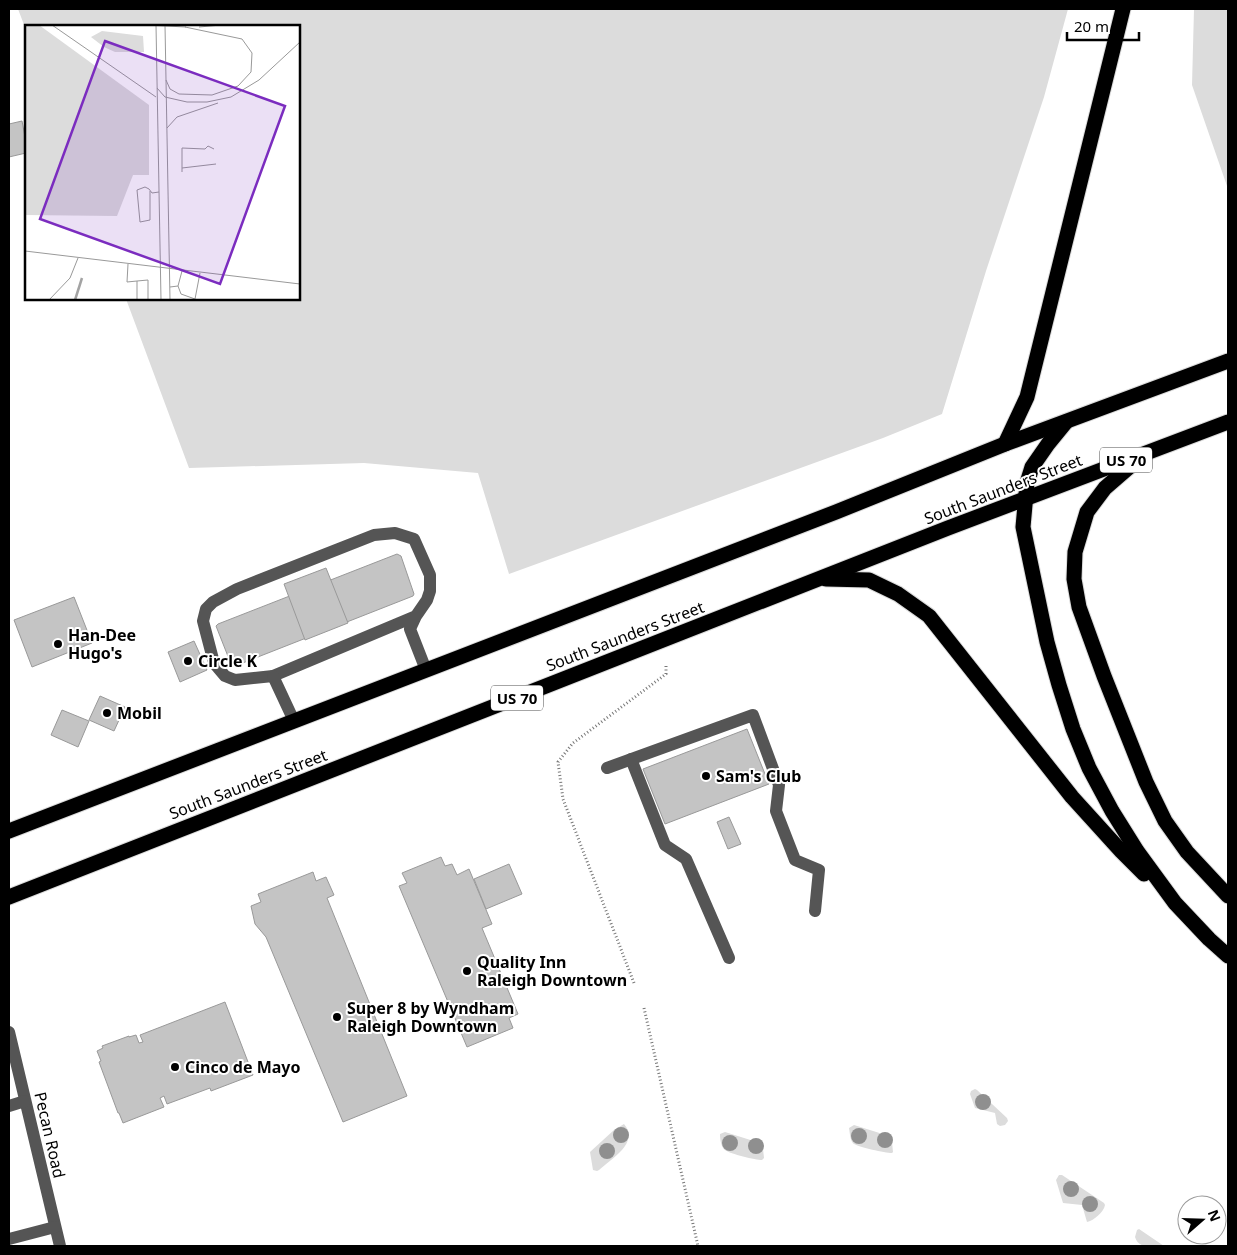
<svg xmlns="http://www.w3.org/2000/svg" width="1237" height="1255" viewBox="0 0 1237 1255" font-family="'Noto Sans',sans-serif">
<rect width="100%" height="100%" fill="#fff"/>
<g fill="#dcdcdc">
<polygon points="18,9 1068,9 1044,97 986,271 942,414 883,438 509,574 478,473 364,463 189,468 126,299 299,299 299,26 26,26 26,30"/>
<polygon points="1194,9 1228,9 1228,199 1227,186 1192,85"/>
<polygon points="975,1089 977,1090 1007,1118 1008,1121 1005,1125 1000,1126 997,1124 995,1113 975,1108 970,1094 971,1091"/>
<path d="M 624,1124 C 640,1143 611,1159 599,1170 L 597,1171 L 593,1170 L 590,1152 L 614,1130 Z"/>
<path d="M 854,1125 L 889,1136 L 892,1142 L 893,1152 L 892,1153 C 885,1153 859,1147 854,1144 C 850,1141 850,1133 849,1128 Z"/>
<path d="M 725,1132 L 760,1143 L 763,1149 L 764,1158 L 762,1160 C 756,1160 730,1154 725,1150 C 721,1147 720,1139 720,1134 Z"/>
<path d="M 1059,1175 L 1062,1175 L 1104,1203 L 1105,1205 C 1104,1212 1093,1221 1087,1222 L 1082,1205 L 1063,1203 L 1056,1180 Z"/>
<path d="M 1139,1229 L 1164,1246 C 1153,1246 1139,1250 1135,1237 L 1137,1230 Z"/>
</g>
<g fill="#c4c4c4" stroke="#999">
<polygon points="22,121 26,142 26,153 9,157 9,124"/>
<polygon points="397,554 401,556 414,594 413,596 235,666 231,664 216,626 218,624"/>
<polygon points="326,568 348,623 305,640 284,584"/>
<polygon points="74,597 92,643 32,667 14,620"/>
<polygon points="194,641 207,670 180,682 168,652"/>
<polygon points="100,696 125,707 114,731 89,720"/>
<polygon points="62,710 89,721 78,747 51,735"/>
<polygon points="747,729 769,784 665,824 643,769"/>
<polygon points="729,817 741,844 728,849 717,822"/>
<polygon points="441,857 445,866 452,864 457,875 469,869 492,924 482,928 518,1014 509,1018 513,1028 467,1047 399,886 407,883 402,873"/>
<polygon points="509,864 522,894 486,909 474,879"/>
<polygon points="313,872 316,881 326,877 334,895 327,898 407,1096 343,1122 266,937 255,924 251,906 261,902 258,894"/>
<polygon points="225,1002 253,1075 211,1091 210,1088 167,1104 164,1096 160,1098 164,1107 123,1123 119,1113 118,1113 99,1062 101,1061 97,1051 103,1048 102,1046 129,1036 129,1037 136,1035 139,1043 143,1042 140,1035"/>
</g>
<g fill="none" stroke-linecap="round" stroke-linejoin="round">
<defs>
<g id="highway">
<polyline points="1066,422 1048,444 1032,467 1027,483 1023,527 1047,642 1059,685 1073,729 1089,768 1112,811 1137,851 1175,903 1209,939 1228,956"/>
<polyline points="1005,444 1027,397 1123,9"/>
<polyline points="1135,462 1105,488 1087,512 1075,552 1074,579 1079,607 1104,676 1146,782 1165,821 1187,852 1228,896"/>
<polyline points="826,579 869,580 898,594 929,616 1072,797 1121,851 1144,874"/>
<polyline points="9,831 836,512 1005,444 1228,361"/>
<polyline points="9,897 948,528 1228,422"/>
</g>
</defs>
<use href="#highway" stroke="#dbdbdb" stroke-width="17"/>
<g stroke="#777" stroke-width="3" stroke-dasharray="1 2.5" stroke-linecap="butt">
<polyline points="634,983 563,799 558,762 573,743 666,674 666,665"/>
<polyline points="644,1008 698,1246"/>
</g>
<g stroke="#555" stroke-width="12">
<polyline points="416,616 273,676 235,680 225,676 214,663 203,621 206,609 213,602 237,589 374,535 395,533 414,539 430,575 430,591 427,600 416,616 410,629 426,670"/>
<polyline points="273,676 294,721"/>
<polyline points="631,759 665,845 686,859 729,958"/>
<polyline points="607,768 753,715 779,785 776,811 795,860 819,870 815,911"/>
<polyline points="9,1032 60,1246"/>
<polyline points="9,1106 25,1101"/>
<polyline points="9,1239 55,1227"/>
</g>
<use href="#highway" stroke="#000" stroke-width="15"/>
</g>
<g fill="#8f8f8f">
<circle cx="983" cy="1102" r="8"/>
<circle cx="621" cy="1135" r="8"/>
<circle cx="859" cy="1136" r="8"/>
<circle cx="885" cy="1140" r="8"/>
<circle cx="730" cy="1143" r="8"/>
<circle cx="756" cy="1146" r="8"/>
<circle cx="607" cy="1151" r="8"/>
<circle cx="1071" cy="1189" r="8"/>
<circle cx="1090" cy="1204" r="8"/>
</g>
<g fill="#000" stroke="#fff" stroke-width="2">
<circle cx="58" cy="644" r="5"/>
<circle cx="188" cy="661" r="5"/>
<circle cx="107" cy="713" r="5"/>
<circle cx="706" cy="776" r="5"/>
<circle cx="467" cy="971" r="5"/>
<circle cx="337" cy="1017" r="5"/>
<circle cx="175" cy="1067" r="5"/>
</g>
<g text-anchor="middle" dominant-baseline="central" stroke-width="4" stroke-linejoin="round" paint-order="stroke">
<g fill="#fff" stroke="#4c4c4c" stroke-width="1">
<rect x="1100" y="447.5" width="52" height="25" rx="4"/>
<rect x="491" y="685.5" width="52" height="25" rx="4"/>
</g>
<g font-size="15" font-weight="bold" fill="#000">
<text x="1126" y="460">US 70</text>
<text x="517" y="698">US 70</text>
</g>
<g font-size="16" fill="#000" stroke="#fff">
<text transform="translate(1003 489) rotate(-21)">South Saunders Street</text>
<text transform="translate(625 636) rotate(-21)">South Saunders Street</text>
<text transform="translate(248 784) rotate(-21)">South Saunders Street</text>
<text transform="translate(50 1135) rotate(77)">Pecan Road</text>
</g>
<g font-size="16" font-weight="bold" fill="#000" stroke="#fff" text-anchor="start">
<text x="68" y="635">Han-Dee<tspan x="68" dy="18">Hugo's</tspan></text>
<text x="198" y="661">Circle K</text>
<text x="117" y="713">Mobil</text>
<text x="716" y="776">Sam's Club</text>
<text x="477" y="962">Quality Inn<tspan x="477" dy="18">Raleigh Downtown</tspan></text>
<text x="347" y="1008">Super 8 by Wyndham<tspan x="347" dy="18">Raleigh Downtown</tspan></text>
<text x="185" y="1067">Cinco de Mayo</text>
</g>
</g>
<g transform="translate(25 25)">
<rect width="275" height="275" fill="#fff"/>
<path d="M 0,0 L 14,0 L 124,80 L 124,150 L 108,150 L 92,191 L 0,190 ZM 77,6 L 118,11 L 119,27 L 90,27 L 79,22 L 66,12 Z" fill="#dcdcdc"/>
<path fill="none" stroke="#a3a3a3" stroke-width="2.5" d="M 50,275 L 57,253"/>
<path fill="none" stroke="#999" stroke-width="1" d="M 27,0 L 131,72M 121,0 L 161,2M 131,0 L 136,275M 140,0 L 145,275M 174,2 L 196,0M 141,55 L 145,64 L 154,69 L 187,70 L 213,61 L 226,47 L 227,28 L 217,14 L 160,2M 132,63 L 140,72 L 162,77 L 182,77 L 206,72 L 234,55 L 275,17M 142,103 L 152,92 L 193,78M 157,143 L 191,139M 157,147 L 157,123 L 180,124 L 183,121 L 189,124M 125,166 L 125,195 L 115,197 L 112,165 L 120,162 L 124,164 L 127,168 L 134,167M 0,226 L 275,259M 103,239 L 102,257 L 112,256 L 112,275M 112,256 L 123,255 L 123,275M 153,261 L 156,269 L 170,274 L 175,248M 145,262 L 153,261 L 157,246M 24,275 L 45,253 L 53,233"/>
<path fill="#7b2cbf" fill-opacity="0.15" stroke="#7b2cbf" stroke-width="2.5" d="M 80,16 L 260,81 L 195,259 L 15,194 Z"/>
<rect width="275" height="275" fill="none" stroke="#000" stroke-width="2.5"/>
</g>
<rect width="1237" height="1255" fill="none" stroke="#000000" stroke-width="20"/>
<g transform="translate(1202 1220) rotate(70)"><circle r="24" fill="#ffffff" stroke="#999999"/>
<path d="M0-4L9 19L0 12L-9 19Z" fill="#000000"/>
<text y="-8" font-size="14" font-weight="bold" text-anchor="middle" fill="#000000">N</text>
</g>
<path d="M1067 32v8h72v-8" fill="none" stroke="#000000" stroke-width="2.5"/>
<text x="1074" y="32" font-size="15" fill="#000000" stroke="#ffffff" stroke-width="4" paint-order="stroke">20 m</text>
</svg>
